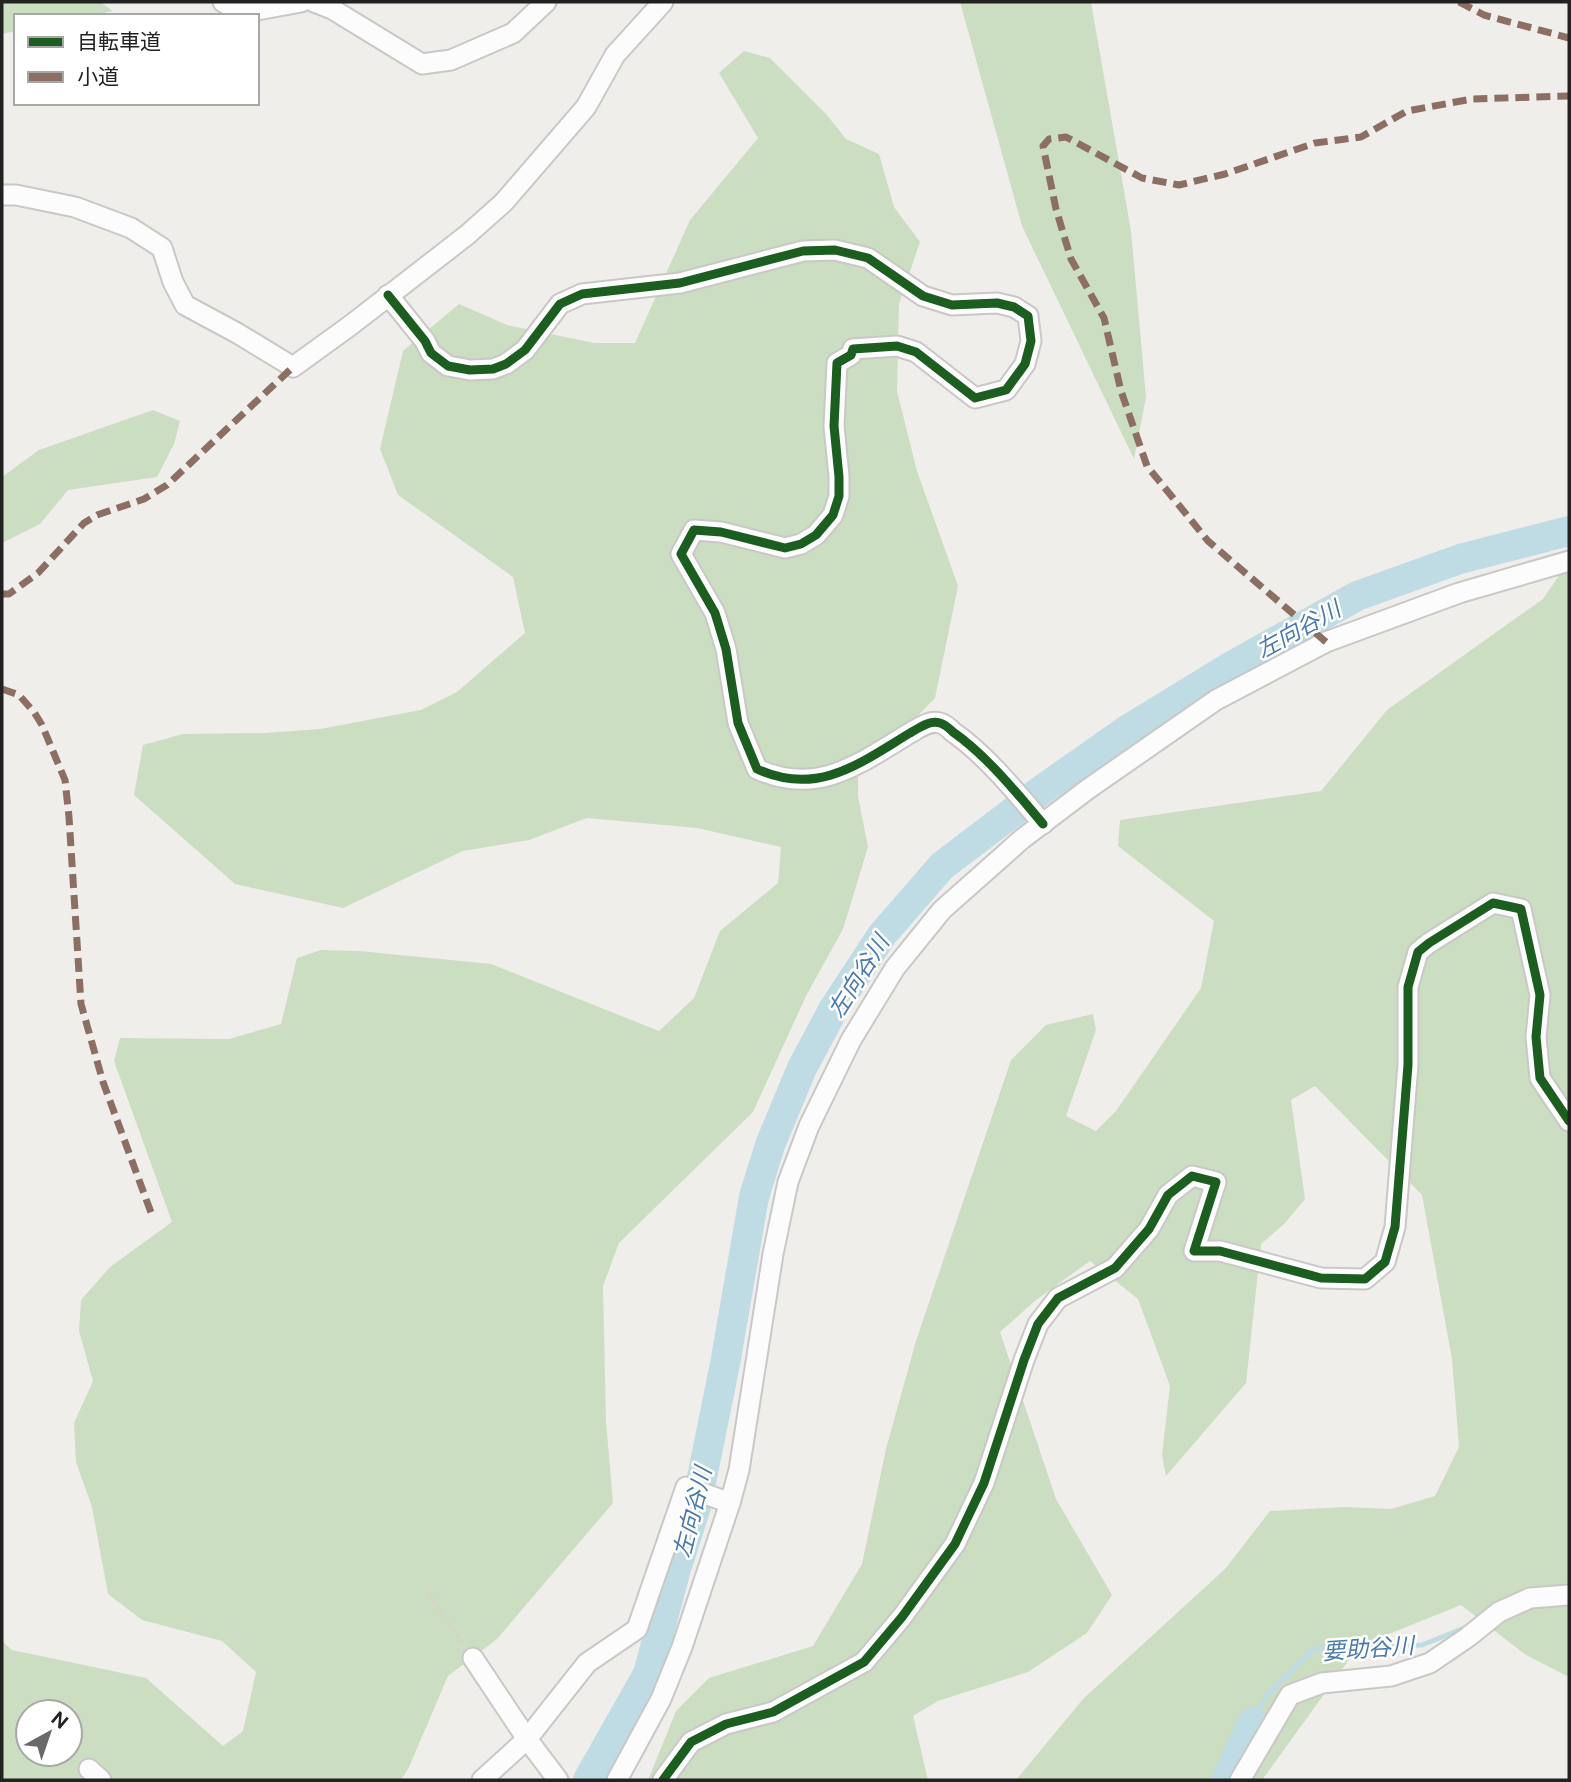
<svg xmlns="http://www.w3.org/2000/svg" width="1571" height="1782" viewBox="0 0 1571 1782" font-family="'Public Sans','Noto Sans JP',sans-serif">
<rect width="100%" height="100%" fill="#f0eeeb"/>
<g fill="#cbdec1" fill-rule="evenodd">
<polygon points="2,2 100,2 113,11 92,16 16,16 16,31 2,34"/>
<polygon points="960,2 1091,2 1131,231 1146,397 1134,459 1022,226"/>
<path d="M 744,51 L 770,58 L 827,115 L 846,139 L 879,154 L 894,207 L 920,242 L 899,304 L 897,391 L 917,471 L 958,586 L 935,698 L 858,777 L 858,796 L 868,847 L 843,929 L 806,996 L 753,1112 L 619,1243 L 603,1286 L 606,1421 L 613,1503 L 497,1639 L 448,1676 L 409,1767 L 401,1780 L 2,1780 L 2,1641 L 12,1650 L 146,1678 L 223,1746 L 243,1731 L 256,1672 L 222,1641 L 142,1620 L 108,1594 L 92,1507 L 76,1462 L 74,1423 L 93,1381 L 79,1331 L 81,1300 L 110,1267 L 172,1222 L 114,1061 L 120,1038 L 229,1039 L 281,1024 L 297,958 L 321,950 L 359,951 L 491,964 L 659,1031 L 694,998 L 720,931 L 778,883 L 781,847 L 697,828 L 587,818 L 529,840 L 463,851 L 343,908 L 235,884 L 134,795 L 143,745 L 183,734 L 265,733 L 320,729 L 421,710 L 457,692 L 525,633 L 513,577 L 398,495 L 380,449 L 403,351 L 459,304 L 507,325 L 594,343 L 635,343 L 690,220 L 758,138 L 719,73 ZM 28,1712 L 70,1712 L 70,1754 L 28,1754 Z"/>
<polygon points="153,410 180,421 174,444 157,477 68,490 40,524 2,543 2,477 39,450"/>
<polygon points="1569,561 1569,1677 1526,1655 1461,1605 1359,1646 1262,1780 1016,1780 1083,1699 1225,1569 1270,1511 1345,1507 1391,1509 1435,1496 1459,1447 1452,1359 1422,1195 1315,1086 1291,1100 1305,1199 1285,1223 1261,1244 1246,1383 1166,1476 1162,1455 1170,1386 1138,1299 1090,1261 1036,1300 1000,1332 1056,1499 1112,1595 1087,1633 1028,1672 938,1701 913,1716 928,1780 648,1780 676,1711 709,1678 813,1646 862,1564 886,1449 916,1341 1011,1060 1046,1025 1093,1014 1096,1030 1066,1116 1096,1131 1116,1111 1201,988 1214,921 1118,846 1120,820 1321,791 1387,710 1543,599"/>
</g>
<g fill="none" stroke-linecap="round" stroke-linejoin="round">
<polyline stroke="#bfdbe3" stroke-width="5" points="1253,1722 1266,1696 1313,1649 1422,1645 1469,1626"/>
<g stroke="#bfdbe3" stroke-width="30">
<polyline points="588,1780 648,1674 676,1569 696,1507 725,1364 754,1197 770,1145 802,1068 833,1010 882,935 942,866 1043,789 1127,730 1230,667 1357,596 1460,559 1569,531"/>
<polyline points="1226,1780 1253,1722"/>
</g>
<defs>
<g id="minor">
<polyline points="223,2 241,13 301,2"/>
<polyline points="314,2 332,9 422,64 451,60 513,33 546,2"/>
<polyline points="2,195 16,195 75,207 131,228 162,248 173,282 185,305 237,333 293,367 351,325 467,235 504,202 586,107 615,55 663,2"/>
<path d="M 388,295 L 425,341 L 431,353 L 448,366 L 470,370 L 493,369 L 506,364 L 525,350 L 560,304 L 582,294 L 680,283 L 803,251 L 835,250 L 868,258 L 923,296 L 952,305 L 997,303 L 1014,307 L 1028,316 L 1031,341 L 1025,364 L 1006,390 L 975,398 L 916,352 L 897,346 L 853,349 L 851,355 L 837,363 L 834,426 L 839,477 L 839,496 L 833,515 L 816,535 L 801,544 L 785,548 L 721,532 L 694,530 L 681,554 L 715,613 L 726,649 L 738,723 L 757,769 C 818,797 860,763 910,733 C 919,728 929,720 940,723 C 944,724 950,729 953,732 C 986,755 1017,793 1043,824"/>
<polyline points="473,1658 527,1739 558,1780"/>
<polyline points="89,1769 101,1780"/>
<polyline points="482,1780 527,1739 587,1663 637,1629 686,1487 730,1503"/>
<polyline points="617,1780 661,1699 682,1647 730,1503 739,1470 773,1254 788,1182 809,1126 851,1040 895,968 942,910 1022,839 1088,789 1216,700 1326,642 1459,593 1569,561"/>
<polyline points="663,1780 691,1742 726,1724 773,1712 864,1662 902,1617 955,1544 984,1483 1024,1360 1038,1324 1058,1298 1115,1268 1149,1229 1168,1195 1192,1176 1216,1182 1194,1251 1220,1251 1321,1278 1365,1279 1385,1262 1395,1227 1408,1065 1408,987 1418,952 1429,943 1493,903 1521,909 1540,995 1536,1037 1540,1078 1569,1121"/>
<polyline points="1240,1780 1290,1695 1322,1683 1391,1676 1430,1663 1468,1637 1499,1612 1530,1598 1569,1595"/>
</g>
</defs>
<use href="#minor" stroke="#c9c8c7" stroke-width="23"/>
<polyline stroke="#dccecd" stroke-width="2.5" stroke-dasharray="3.5 3.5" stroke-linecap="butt" points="429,1594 463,1644"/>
<use href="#minor" stroke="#fdfcfc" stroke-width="19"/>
<g stroke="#8d6e63" stroke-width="7" stroke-dasharray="14 7" stroke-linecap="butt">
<polyline points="1459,2 1484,15 1569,38"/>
<polyline points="2,594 9,594 38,573 84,523 97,515 144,499 167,485 293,367"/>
<polyline points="1326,642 1208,541 1147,466 1121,391 1104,318 1071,259 1056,209 1043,146 1049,139 1066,137 1142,178 1179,185 1225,174 1315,143 1361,137 1407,111 1472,99 1569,96"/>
<polyline points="2,689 19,695 34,712 42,725 65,780 69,817 81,1004 103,1082 153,1218"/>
</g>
<defs>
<g id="cycleway">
<path d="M 388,295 L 425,341 L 431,353 L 448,366 L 470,370 L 493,369 L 506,364 L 525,350 L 560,304 L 582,294 L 680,283 L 803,251 L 835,250 L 868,258 L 923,296 L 952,305 L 997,303 L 1014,307 L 1028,316 L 1031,341 L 1025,364 L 1006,390 L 975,398 L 916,352 L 897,346 L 853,349 L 851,355 L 837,363 L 834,426 L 839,477 L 839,496 L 833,515 L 816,535 L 801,544 L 785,548 L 721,532 L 694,530 L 681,554 L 715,613 L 726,649 L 738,723 L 757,769 C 818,797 860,763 910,733 C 919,728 929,720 940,723 C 944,724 950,729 953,732 C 986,755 1017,793 1043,824"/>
<polyline points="663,1780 691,1742 726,1724 773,1712 864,1662 902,1617 955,1544 984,1483 1024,1360 1038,1324 1058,1298 1115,1268 1149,1229 1168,1195 1192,1176 1216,1182 1194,1251 1220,1251 1321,1278 1365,1279 1385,1262 1395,1227 1408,1065 1408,987 1418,952 1429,943 1493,903 1521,909 1540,995 1536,1037 1540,1078 1569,1121"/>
</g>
</defs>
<use href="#cycleway" stroke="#fff" stroke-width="13"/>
<use href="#cycleway" stroke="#1b5e20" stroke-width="9"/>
</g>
<g text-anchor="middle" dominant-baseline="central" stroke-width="5" stroke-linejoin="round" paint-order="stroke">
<g font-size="23" font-style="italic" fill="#4a7aab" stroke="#fff">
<text transform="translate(1298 629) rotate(-29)">左向谷川</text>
<text transform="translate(858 976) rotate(-58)">左向谷川</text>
<text transform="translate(692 1512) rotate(-76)">左向谷川</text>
<text transform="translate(1368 1648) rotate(-4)">要助谷川</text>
</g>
</g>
<rect width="1571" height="1782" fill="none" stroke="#222222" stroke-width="7"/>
<rect x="14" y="14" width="245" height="91" fill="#ffffff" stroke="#a7a7a7" stroke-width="2"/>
<rect x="28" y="37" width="35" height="10" fill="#1b5e20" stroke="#a7a7a7" stroke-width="2"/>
<text x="77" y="49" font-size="21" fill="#222222">自転車道</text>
<rect x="28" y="72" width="35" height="10" fill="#8d6e63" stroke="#a7a7a7" stroke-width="2"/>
<text x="77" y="84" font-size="21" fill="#222222">小道</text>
<g transform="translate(49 1733) rotate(40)"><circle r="33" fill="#ffffff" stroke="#a7a7a7" stroke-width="2"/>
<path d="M0-5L12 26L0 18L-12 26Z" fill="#6a6968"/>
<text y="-10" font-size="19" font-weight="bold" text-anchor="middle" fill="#222222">N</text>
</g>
</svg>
